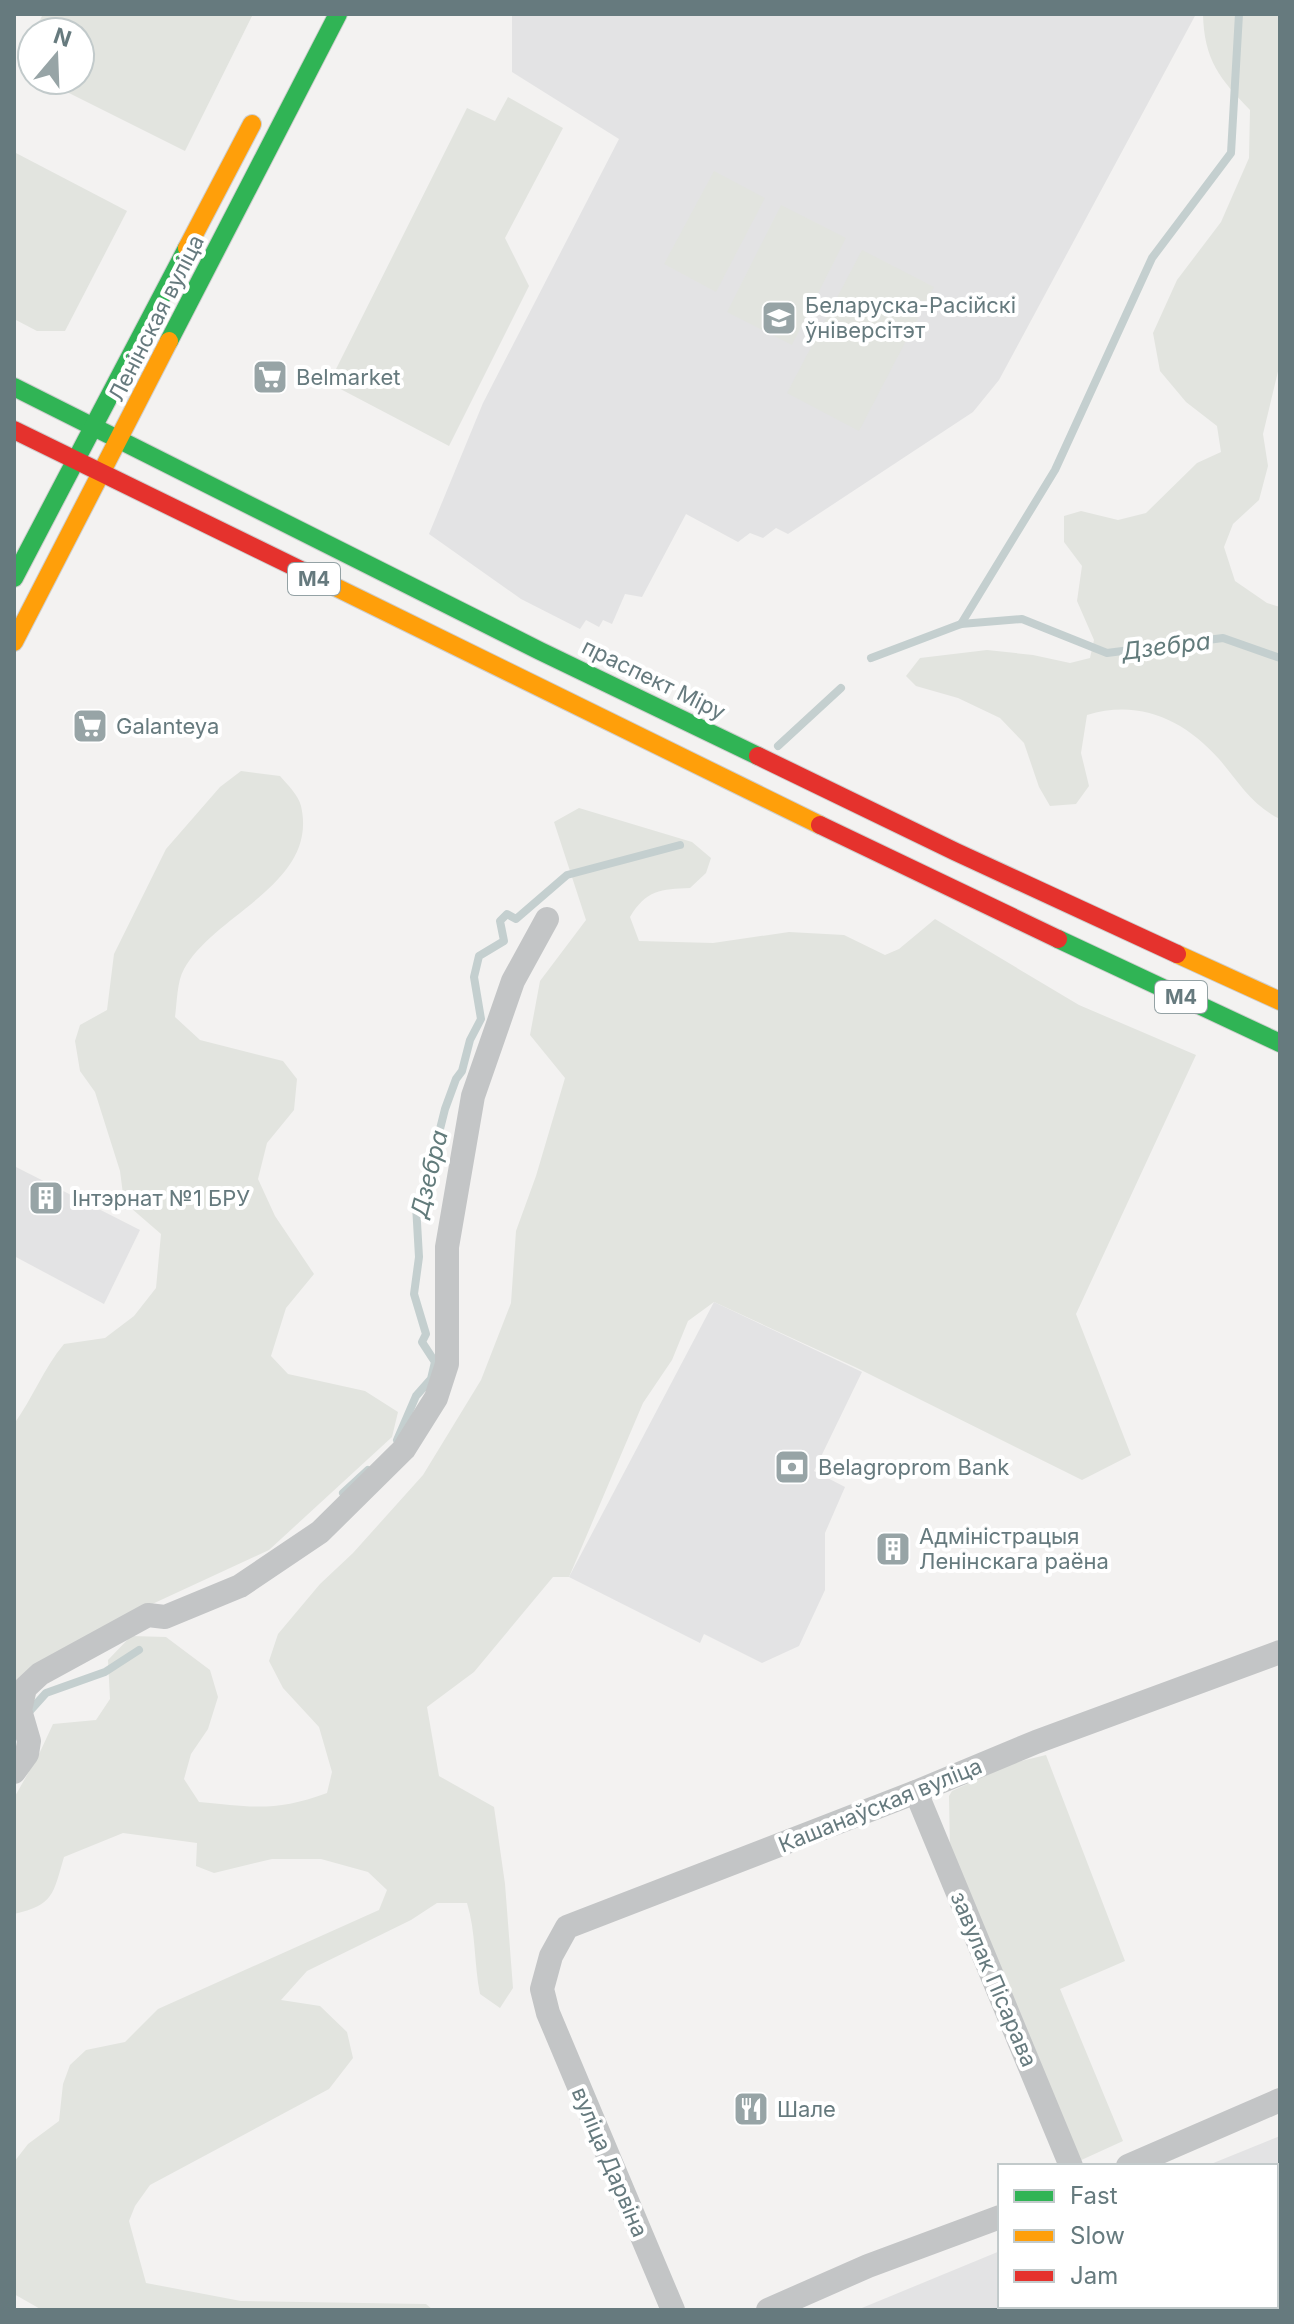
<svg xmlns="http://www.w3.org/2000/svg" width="1294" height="2324" viewBox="0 0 1294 2324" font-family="Inter,sans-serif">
<rect width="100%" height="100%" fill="#f3f2f1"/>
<g fill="#e3e3e4">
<polygon points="512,14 1196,14 999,380 973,412 788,534 776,528 763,538 750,533 738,542 686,514 642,597 625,594 612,624 603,620 599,627 586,620 580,629 521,599 429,534 483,403 619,139 512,72"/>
<polygon points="14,1166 140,1230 104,1304 14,1256"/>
<polygon points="714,1302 862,1372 814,1471 845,1487 825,1533 825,1590 799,1646 762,1663 704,1634 700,1643 569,1577"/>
<polygon points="1280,2136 1280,2310 857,2310 1000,2251 1000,2306 1276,2306 1276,2166 1206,2166"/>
</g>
<g fill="#e2e4df">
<polygon points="43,14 253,14 185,151 43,80 80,80 80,32 34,32"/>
<path d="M 1203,14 L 1280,14 L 1280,363 L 1263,434 L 1268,466 L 1259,500 L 1233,524 L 1224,547 L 1235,581 L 1267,603 L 1280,607 L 1280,819 C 1251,805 1239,782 1219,759 C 1184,720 1140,699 1087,715 L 1081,753 L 1089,786 L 1076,804 L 1050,806 L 1039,787 L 1024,743 L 1000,718 L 958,698 L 916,686 L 906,676 L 920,658 L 987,650 L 1033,655 L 1070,663 L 1090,658 L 1094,640 L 1077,601 L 1082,566 L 1064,542 L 1064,516 L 1081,511 L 1118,520 L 1146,513 L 1197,463 L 1221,452 L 1217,426 L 1186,402 L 1160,371 L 1153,333 L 1177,280 L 1221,222 L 1249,158 L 1250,110 C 1220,79 1204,60 1203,14 Z"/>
<polygon points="508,97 563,128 505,238 529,286 449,446 329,383 467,108 495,121"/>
<polygon points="14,152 127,211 65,331 37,331 14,319"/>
<polygon points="714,171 765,198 716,292 664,264"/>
<polygon points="781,205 846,238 792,345 727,312"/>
<polygon points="862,250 934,287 859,431 787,393"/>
<path d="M 241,771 L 280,776 C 287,784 299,796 301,806 C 319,884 215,913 184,969 C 177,981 177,1003 175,1017 L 200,1040 L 283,1061 L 297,1079 L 294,1110 L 267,1143 L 258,1179 L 275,1216 L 314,1274 L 286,1308 L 271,1356 L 288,1374 L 365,1391 L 398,1412 L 392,1437 L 269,1550 L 122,1618 L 14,1708 L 14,1424 C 33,1398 43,1369 64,1344 L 105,1338 L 134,1316 L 156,1288 L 161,1234 L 124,1202 L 120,1171 L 95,1092 L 80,1071 L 75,1041 L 80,1025 L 107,1010 L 114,954 L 166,849 L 220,787 Z"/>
<path d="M 579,808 L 692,842 L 711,858 L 706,873 L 690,888 C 661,889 646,890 630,917 L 639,941 L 713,943 L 789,932 L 844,935 L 885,955 L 899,949 L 935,919 L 1079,1005 L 1196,1055 L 1076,1314 L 1131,1455 L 1082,1480 L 855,1367 L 714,1302 L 688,1321 L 672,1360 L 643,1403 L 569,1577 L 553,1577 L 474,1672 L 427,1707 L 439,1776 L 494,1807 L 505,1884 L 513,1988 L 500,2008 L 480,1994 C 474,1964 476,1932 467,1903 L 437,1903 L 411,1920 L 307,1971 L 281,2000 L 320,2006 L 347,2032 L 353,2058 L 329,2089 L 150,2185 L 135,2206 L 129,2221 L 146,2283 L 241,2301 L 426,2304 L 433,2310 L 42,2310 L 14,2294 L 14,2162 L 28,2144 L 59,2121 L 63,2084 L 70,2065 L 86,2050 L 125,2042 L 158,2009 L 379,1910 L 387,1890 L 368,1872 L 321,1859 L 272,1859 L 214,1873 L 196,1866 L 197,1843 L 123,1833 L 64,1857 C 53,1894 54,1905 14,1914 L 14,1798 L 40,1752 L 53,1724 L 96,1720 L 110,1699 L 108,1660 L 131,1636 L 166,1637 L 210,1670 L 218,1697 L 208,1729 L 191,1754 L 184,1779 L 199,1802 C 251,1807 276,1812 327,1793 L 332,1772 L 319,1727 L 283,1688 L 269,1661 L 278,1634 L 320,1584 L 353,1553 L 423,1475 L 481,1380 L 511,1303 L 516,1231 L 536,1176 L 565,1078 L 530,1035 L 540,981 L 586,920 L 554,822 Z"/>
<polygon points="1046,1755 1125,1961 1060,1989 1123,2141 1077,2162 950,1852 949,1796 952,1791 1013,1763"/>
<polygon points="1276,2251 1280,2253 1280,2310 1068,2310 1078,2306 1276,2306"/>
</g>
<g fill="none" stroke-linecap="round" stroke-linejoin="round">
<g stroke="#c4cfcf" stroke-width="8">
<polyline points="961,624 1055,470 1152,258 1231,153 1239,14"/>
<polyline points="871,658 961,624 1022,619 1107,653 1223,638 1280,658"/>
<polyline points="778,746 841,688"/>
<polyline points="397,1440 416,1396 431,1379 435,1362 422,1342 426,1334 414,1294 419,1257 416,1205 430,1178 433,1157 445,1109 456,1079 462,1071 470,1040 481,1019 474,977 479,956 504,941 500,921 507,914 516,919 567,875 680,845"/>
<polyline points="343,1493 368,1470"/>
<polyline points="28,1713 46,1693 105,1672 139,1650"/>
</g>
<defs>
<g id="fast">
<polyline points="169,341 338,14"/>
<polyline points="14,387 540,651 758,756"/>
<polyline points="14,578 187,248"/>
<polyline points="1058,939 1280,1043"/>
</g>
<g id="slow">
<polyline points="187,248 252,124"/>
<polyline points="317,578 820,825"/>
<polyline points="14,642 169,341"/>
<polyline points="1177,954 1280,1001"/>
</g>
<g id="jam">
<polyline points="14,430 317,578"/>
<polyline points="758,756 956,852 1177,954"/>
<polyline points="820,825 1058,939"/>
</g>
</defs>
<use href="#fast" stroke="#cecece" stroke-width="20"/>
<use href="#slow" stroke="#cecece" stroke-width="20"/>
<use href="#jam" stroke="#cecece" stroke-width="20"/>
<g stroke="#c3c5c6" stroke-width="24">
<polyline points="14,1772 27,1754 29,1741 20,1710 25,1688 40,1674 148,1615 165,1617 240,1586 320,1532 404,1449 436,1398 447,1364 447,1247 473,1096 513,981 547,919"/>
<polyline points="916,1792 1071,2166"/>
<polyline points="1128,2166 1280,2100"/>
<polyline points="673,2310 548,2013 542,1989 551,1956 567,1927 916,1792 1036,1742 1280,1652"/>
<polyline points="768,2310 868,2266 1000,2217"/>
</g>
<use href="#fast" stroke="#30b455" stroke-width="18"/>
<use href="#slow" stroke="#ff9f0a" stroke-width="18"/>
<use href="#jam" stroke="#e5322d" stroke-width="18"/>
</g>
<defs>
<symbol id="university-square" viewBox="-11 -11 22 22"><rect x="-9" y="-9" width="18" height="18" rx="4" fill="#97a4a6" stroke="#fff"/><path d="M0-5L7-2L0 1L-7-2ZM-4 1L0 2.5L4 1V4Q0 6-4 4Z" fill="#fff"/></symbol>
<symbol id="supermarket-square" viewBox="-11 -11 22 22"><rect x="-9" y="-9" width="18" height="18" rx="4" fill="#97a4a6" stroke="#fff"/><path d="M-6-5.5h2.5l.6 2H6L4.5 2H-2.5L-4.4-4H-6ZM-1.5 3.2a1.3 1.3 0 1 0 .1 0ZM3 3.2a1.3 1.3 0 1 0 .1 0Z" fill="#fff"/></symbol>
<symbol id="building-square" viewBox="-11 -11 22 22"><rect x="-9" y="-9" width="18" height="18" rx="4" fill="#97a4a6" stroke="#fff"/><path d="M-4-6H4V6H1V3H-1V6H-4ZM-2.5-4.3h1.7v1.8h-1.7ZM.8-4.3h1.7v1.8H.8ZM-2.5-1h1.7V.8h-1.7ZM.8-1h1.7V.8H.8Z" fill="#fff"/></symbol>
<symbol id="bank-square" viewBox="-11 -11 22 22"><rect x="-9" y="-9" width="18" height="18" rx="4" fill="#97a4a6" stroke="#fff"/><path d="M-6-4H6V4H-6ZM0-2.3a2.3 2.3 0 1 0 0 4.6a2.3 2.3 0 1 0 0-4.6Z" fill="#fff"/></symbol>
<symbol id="restaurant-square" viewBox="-11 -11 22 22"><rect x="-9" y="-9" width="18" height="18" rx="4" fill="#97a4a6" stroke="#fff"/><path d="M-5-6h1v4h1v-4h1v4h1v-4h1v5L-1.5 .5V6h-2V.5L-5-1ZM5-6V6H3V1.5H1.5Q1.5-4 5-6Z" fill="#fff"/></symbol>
</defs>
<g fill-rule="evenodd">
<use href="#university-square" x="759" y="298" width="40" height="40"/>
<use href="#supermarket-square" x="250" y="357" width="40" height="40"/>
<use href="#supermarket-square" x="70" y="706" width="40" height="40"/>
<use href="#building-square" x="26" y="1178" width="40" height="40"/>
<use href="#bank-square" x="772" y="1447" width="40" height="40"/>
<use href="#building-square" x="873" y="1529" width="40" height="40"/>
<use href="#restaurant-square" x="731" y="2089" width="40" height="40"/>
</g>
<g text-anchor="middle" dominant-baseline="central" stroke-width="8" stroke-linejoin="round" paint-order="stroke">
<g fill="#fff" stroke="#94a2a5" stroke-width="2">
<rect x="288" y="563" width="52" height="32" rx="6"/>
<rect x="1155" y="981" width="52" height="32" rx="6"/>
</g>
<g font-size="20" font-weight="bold" fill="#667a7e">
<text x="314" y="579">М4</text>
<text x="1181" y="997">М4</text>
</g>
<g font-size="22" fill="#667a7e" stroke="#fff" text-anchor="start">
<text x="805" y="305">Беларуска-Расійскі<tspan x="805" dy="25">ўніверсітэт</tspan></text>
<text x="296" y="377">Belmarket</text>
<text x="116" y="726">Galanteya</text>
<text x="72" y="1198">Інтэрнат №1 БРУ</text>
<text x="818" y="1467">Belagroprom Bank</text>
<text x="919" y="1536">Адміністрацыя<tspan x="919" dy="25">Ленінскага раёна</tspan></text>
<text x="777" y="2109">Шале</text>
</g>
<g font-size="22" fill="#667a7e" stroke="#fff">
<text transform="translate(156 318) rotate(-63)">Ленінская вуліца</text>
<text transform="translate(654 679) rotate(26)">праспект Міру</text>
<text transform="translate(880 1805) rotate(-22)">Кашанаўская вуліца</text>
<text transform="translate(994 1979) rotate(67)">завулак Пісарава</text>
<text transform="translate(610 2162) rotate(67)">вуліца Дарвіна</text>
</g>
<g font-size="24" font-style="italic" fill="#627b7b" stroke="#fff">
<text transform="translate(1166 646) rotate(-7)">Дзебра</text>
<text transform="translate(429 1174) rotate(-76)">Дзебра</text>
</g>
</g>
<rect width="1294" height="2324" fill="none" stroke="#667a7e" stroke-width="32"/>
<rect x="998" y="2164" width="280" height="144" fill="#ffffff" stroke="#c2cacb" stroke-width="2"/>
<rect x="1014" y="2190" width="40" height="12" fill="#30b455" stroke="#c2cacb" stroke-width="2"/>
<text x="1070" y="2204" font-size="24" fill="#667a7e">Fast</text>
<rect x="1014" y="2230" width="40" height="12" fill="#ff9f0a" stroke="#c2cacb" stroke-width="2"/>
<text x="1070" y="2244" font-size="24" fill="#667a7e">Slow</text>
<rect x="1014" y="2270" width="40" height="12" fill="#e5322d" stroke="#c2cacb" stroke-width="2"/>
<text x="1070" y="2284" font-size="24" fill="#667a7e">Jam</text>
<g transform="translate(56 56) rotate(19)"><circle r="38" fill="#ffffff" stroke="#c2cacb" stroke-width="2"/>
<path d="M0-6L14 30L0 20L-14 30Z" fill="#97a4a6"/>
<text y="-12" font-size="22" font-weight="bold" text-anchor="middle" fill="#667a7e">N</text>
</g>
</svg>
